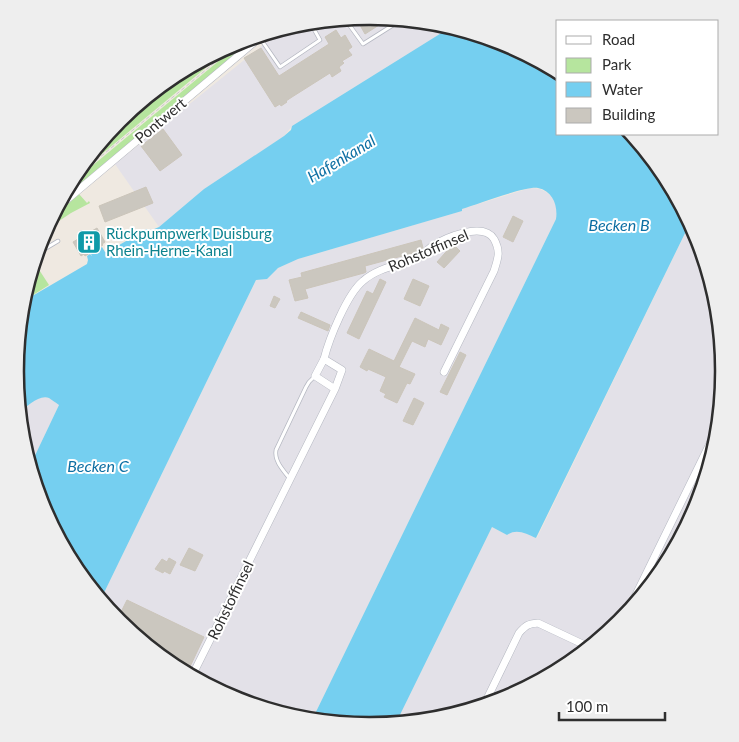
<svg xmlns="http://www.w3.org/2000/svg" width="739" height="742" viewBox="0 0 739 742" font-family="Lato,sans-serif">
<rect width="100%" height="100%" fill="#efe9e1"/>
<g fill="#e3e1e8">
<polygon points="370,17 439,23 451,27 292,126 284,136 204,189 159,227 115,164 284,28 301,23"/>
<polygon points="533,188 540,189 546,192 552,197 556,204 557,212 556,219 312,720 300,719 234,698 172,666 119,621 101,599 256,280 267,279 278,268 298,259 462,211 462,209 527,189"/>
<polygon points="690,223 697,236 717,302 724,371 717,440 697,507 664,568 620,622 566,666 505,699 438,719 396,723 492,527 507,535 512,531 519,531 537,538"/>
<polygon points="44,397 49,398 59,405 30,466 22,440 19,412 38,398"/>
</g>
<g fill="#b6e59e">
<polygon points="257,36 61,200 69,185 244,40"/>
<polygon points="237,42 73,178 75,174 119,120 173,76"/>
<polygon points="79,194 87,203 89,201 90,203 71,213 44,231 51,218"/>
<polygon points="34,262 49,285 22,302"/>
</g>
<path fill="#75cff0" d="M 451,27 L 505,44 L 558,72 L 558,134 L 631,134 L 664,174 L 690,223 L 536,538 C 526,534 517,528 507,535 L 492,527 L 396,723 L 369,725 L 312,720 L 556,219 C 558,206 553,191 538,188 C 525,186 478,204 462,209 L 462,211 L 298,259 L 278,268 L 267,279 L 256,280 L 101,599 L 75,568 L 42,506 L 30,466 L 59,405 C 56,403 52,400 49,398 C 39,394 27,407 19,412 L 15,371 L 22,302 L 87,264 L 88,260 L 87,256 L 90,254 L 92,256 L 91,254 L 94,252 L 96,254 L 95,251 L 98,249 L 100,251 L 99,249 L 102,247 L 105,252 L 107,252 L 147,229 L 152,230 L 159,227 L 204,189 L 284,136 L 291,130 L 292,126 Z"/>
<g fill="#cbc7bf" stroke="#cbc5ba">
<polygon points="370,16 390,18 365,34 356,18"/>
<polygon points="336,30 341,38 345,35 352,47 348,50 352,55 342,61 344,63 339,67 341,71 332,77 330,73 292,97 286,101 287,102 281,106 280,104 275,107 244,58 261,48 279,76 329,44 325,37"/>
<polygon points="163,129 182,155 160,171 141,146"/>
<polygon points="146,187 153,203 105,222 99,206"/>
<polygon points="513,216 523,221 513,242 503,237"/>
<polygon points="97,228 105,242 102,244 103,245 85,256 84,254 81,256 73,242"/>
<polygon points="421,240 423,248 417,252 365,266 366,272 364,273 305,289 308,298 295,301 289,280 302,277 301,273"/>
<polygon points="453,244 460,251 444,268 437,262"/>
<polygon points="380,279 386,282 359,339 347,333 367,291 373,294"/>
<polygon points="413,279 429,286 420,306 404,299"/>
<polygon points="274,296 280,299 275,308 270,306"/>
<polygon points="301,312 330,325 328,331 298,318"/>
<polygon points="415,318 439,330 441,324 449,328 441,345 428,339 425,347 412,341 399,367 415,374 410,384 407,383 397,403 384,397 386,394 380,391 386,377 368,369 367,371 360,367 369,349 394,361"/>
<polygon points="460,352 466,355 447,395 440,392"/>
<polygon points="414,398 424,403 413,425 403,421"/>
<polygon points="189,548 203,555 195,571 180,565"/>
<polygon points="169,558 176,562 170,574 164,571 163,573 155,569 162,559 167,562"/>
<polygon points="127,600 204,637 187,673 172,666 117,620"/>
</g>
<g fill="none" stroke-linecap="round" stroke-linejoin="round">
<defs>
<g id="service">
<polyline points="345,19 363,44 401,20"/>
<polyline points="260,38 280,67 320,40 310,22"/>
<polyline points="33,267 39,263 43,250 58,241"/>
<path d="M 290,479 C 283,470 274,461 276,450 L 306,387 L 309,382 L 314,377"/>
</g>
<g id="minor">
<polyline points="57,208 264,34"/>
<path d="M 324,359 C 329,339 347,294 363,281 C 375,270 393,266 408,261 C 412,260 416,259 419,257 C 424,255 427,250 431,247 C 444,238 483,221 494,239 C 501,252 498,258 494,271 L 444,372"/>
<polyline points="627,613 719,425"/>
<polyline points="192,676 335,389 342,370 324,359 315,376 335,389"/>
<path d="M 484,705 L 519,633 C 526,625 528,624 538,623 L 589,647"/>
</g>
</defs>
<use href="#service" stroke="#b4b7c1" stroke-width="4.5"/>
<use href="#minor" stroke="#b4b7c1" stroke-width="8"/>
<polyline stroke="#c9c9c9" stroke-width="1" stroke-dasharray="4 2.5" stroke-linecap="butt" points="71,181 241,41"/>
<use href="#service" stroke="#fff" stroke-width="3"/>
<use href="#minor" stroke="#fff" stroke-width="7"/>
</g>
<defs>
<symbol id="building-square" viewBox="-11 -11 22 22"><rect x="-9" y="-9" width="18" height="18" rx="4" fill="#0f9aa8" stroke="#fff"/><path d="M-4-6H4V6H1V3H-1V6H-4ZM-2.5-4.3h1.7v1.8h-1.7ZM.8-4.3h1.7v1.8H.8ZM-2.5-1h1.7V.8h-1.7ZM.8-1h1.7V.8H.8Z" fill="#fff"/></symbol>
</defs>
<g fill-rule="evenodd">
<use href="#building-square" x="75" y="228" width="28" height="28"/>
</g>
<g text-anchor="middle" dominant-baseline="central" stroke-width="4" stroke-linejoin="round" paint-order="stroke">
<g font-size="15" fill="#2e2e2e" stroke="#fff">
<text transform="translate(160 120) rotate(-40)">Pontwert</text>
<text transform="translate(428 250) rotate(-23)">Rohstoffinsel</text>
<text transform="translate(230 600) rotate(-64)">Rohstoffinsel</text>
</g>
<g font-size="15" fill="#0d838f" stroke="#fff" text-anchor="start">
<text x="106" y="233">Rückpumpwerk Duisburg<tspan x="106" dy="17">Rhein-Herne-Kanal</tspan></text>
</g>
<g font-size="16" font-style="italic" fill="#0d6fa3" stroke="#fff">
<text transform="translate(341 158) rotate(-31)">Hafenkanal</text>
<text x="619" y="224">Becken B</text>
<text x="98" y="465">Becken C</text>
</g>
</g>
<path d="M0 0H739V742H0ZM369 25H370A345 345 0 0 1 715 370V372A345 345 0 0 1 370 717H369A345 345 0 0 1 24 372V370A345 345 0 0 1 369 25Z" fill="#eee" fill-rule="evenodd"/>
<path fill="none" stroke="#2e2e2e" stroke-width="2.5" d="M369 25H370A345 345 0 0 1 715 370V372A345 345 0 0 1 370 717H369A345 345 0 0 1 24 372V370A345 345 0 0 1 369 25Z"/>
<rect x="556" y="20" width="162" height="115" fill="#ffffff" stroke="#ababab"/>
<rect x="566" y="36" width="25" height="8" fill="#ffffff" stroke="#ababab"/>
<text x="602" y="45" font-size="15" fill="#2e2e2e">Road</text>
<rect x="566" y="58" width="25" height="15" fill="#b6e59e" stroke="#ababab"/>
<text x="602" y="70" font-size="15" fill="#2e2e2e">Park</text>
<rect x="566" y="82" width="25" height="15" fill="#75cff0" stroke="#ababab"/>
<text x="602" y="95" font-size="15" fill="#2e2e2e">Water</text>
<rect x="566" y="108" width="25" height="15" fill="#cbc7bf" stroke="#ababab"/>
<text x="602" y="120" font-size="15" fill="#2e2e2e">Building</text>
<path d="M559 712v8h106v-8" fill="none" stroke="#2e2e2e" stroke-width="2.5"/>
<text x="566" y="712" font-size="15" fill="#2e2e2e" stroke="#ffffff" stroke-width="4" paint-order="stroke">100 m</text>
</svg>
